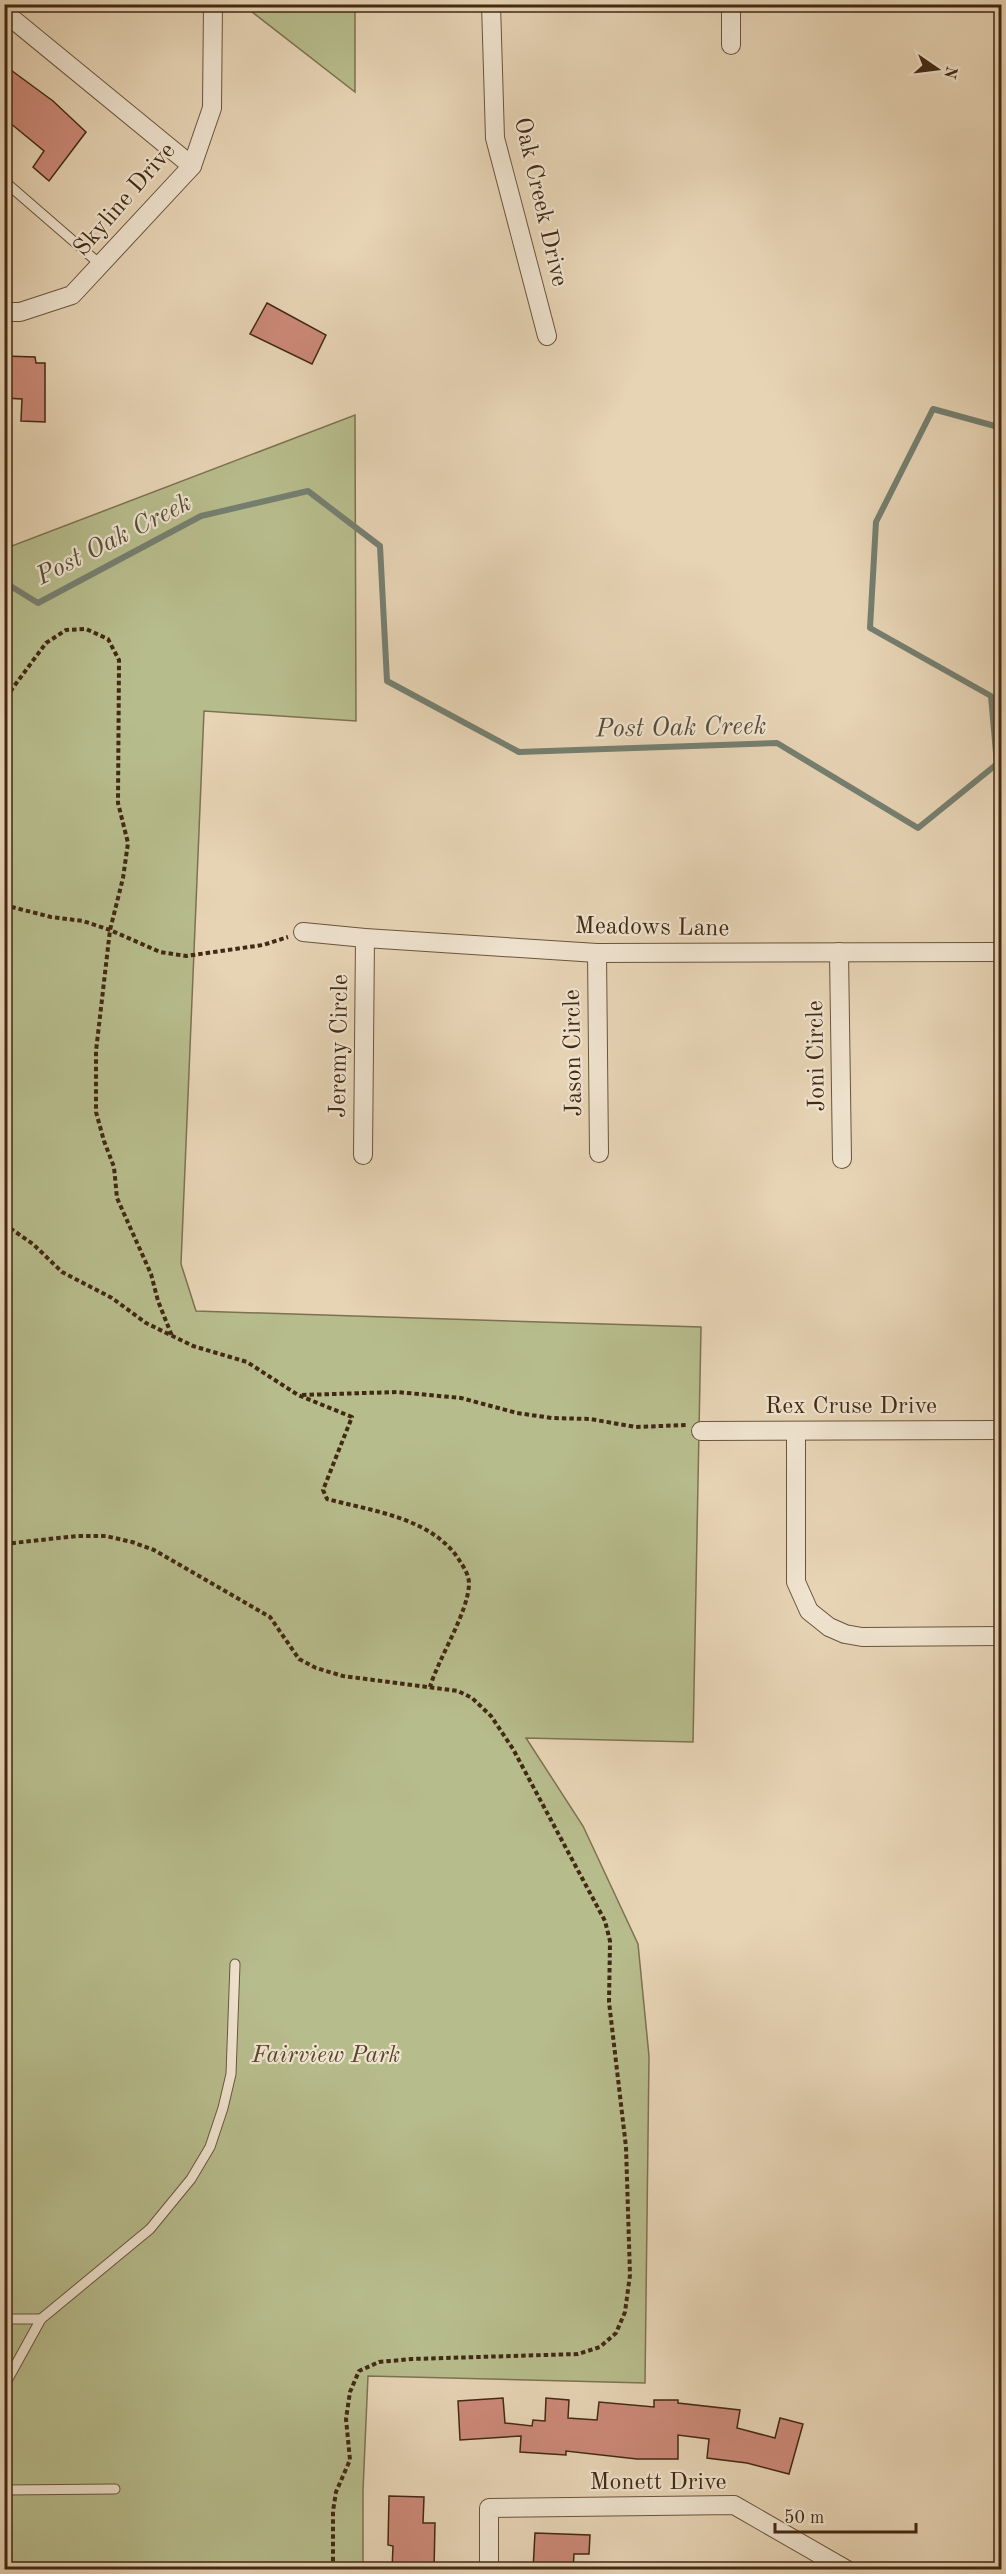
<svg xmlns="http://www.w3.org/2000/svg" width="1006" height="2574" viewBox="0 0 1006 2574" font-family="'Old Standard TT',serif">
<rect width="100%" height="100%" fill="#e7d4b5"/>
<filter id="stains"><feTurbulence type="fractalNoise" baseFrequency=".00333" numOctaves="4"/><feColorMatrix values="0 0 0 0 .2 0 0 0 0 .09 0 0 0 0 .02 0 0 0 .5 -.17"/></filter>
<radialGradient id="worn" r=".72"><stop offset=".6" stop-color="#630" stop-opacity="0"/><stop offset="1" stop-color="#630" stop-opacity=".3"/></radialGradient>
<g fill="#b7bc8c" stroke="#7c7250" stroke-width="1.5">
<polygon points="243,5 355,5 355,92"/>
<polygon points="355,415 356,721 204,711 181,1264 196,1311 701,1327 693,1742 526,1738 583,1826 638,1944 649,2056 645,2383 368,2376 363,2490 363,2569 5,2569 4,540 12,546"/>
</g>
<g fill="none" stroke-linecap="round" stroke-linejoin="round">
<polyline stroke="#757f70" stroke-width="6" points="4,582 38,603 201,516 308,491 380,546 387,681 519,752 777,743 918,828 997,764 991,696 870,628 876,522 933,409 1002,428"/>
</g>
<g fill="#cc8978" stroke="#422913" stroke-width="1.5">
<polygon points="4,65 53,101 86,132 49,181 33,167 44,151 4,118"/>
<polygon points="267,303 326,335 312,364 250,334"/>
<polygon points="4,356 35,357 36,363 45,363 45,422 21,421 22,399 4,398"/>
<polygon points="503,2398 505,2423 532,2426 533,2420 545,2421 546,2398 569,2400 568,2418 597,2420 599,2402 654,2407 654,2400 678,2400 678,2403 740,2410 737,2428 775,2438 780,2418 803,2424 789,2474 747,2463 707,2458 709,2439 678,2435 678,2459 637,2459 566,2451 566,2455 520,2452 521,2436 460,2440 458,2401"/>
<polygon points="389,2496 424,2497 423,2523 435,2523 434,2570 392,2570 393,2546 388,2545"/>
<polygon points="535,2533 590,2535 589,2554 574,2554 573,2570 533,2570"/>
</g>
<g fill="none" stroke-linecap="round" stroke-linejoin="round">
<defs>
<g id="service">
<polyline points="4,181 101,265"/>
<polyline points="4,2319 41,2319"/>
<polyline points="4,2386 41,2319 150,2229 191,2179 210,2147 223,2108 231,2074 235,1964"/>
<polyline points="4,2490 115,2489"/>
</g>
<g id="minor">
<polyline points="491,4 495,138 547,336"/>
<polyline points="4,12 192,166"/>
<polyline points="731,45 731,4"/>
<polyline points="4,312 20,312 72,295 192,166 212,108 213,4"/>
<polyline points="303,932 365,938 597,953 1002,952"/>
<polyline points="839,952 842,1159"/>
<polyline points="597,953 599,1153"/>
<polyline points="363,1155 365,938"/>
<polyline points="701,1431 1002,1430"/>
<polyline points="796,1432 796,1582 809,1611 829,1627 845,1634 862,1637 1002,1636"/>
<polyline points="489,2570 489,2508 734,2505 847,2570"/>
</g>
</defs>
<use href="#service" stroke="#6b543c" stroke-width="11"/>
<use href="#minor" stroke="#6b543c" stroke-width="20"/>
<g stroke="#422913" stroke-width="4" stroke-dasharray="4.5 3" stroke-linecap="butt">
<polyline points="4,705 12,689 46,643 66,630 86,629 108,639 119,660 118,803 128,843 123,878 110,930 96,1051 96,1112 104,1141 114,1167 117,1198 151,1274 158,1301 172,1336"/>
<polyline points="4,905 51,917 83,921 110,930 160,952 186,956 263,945 288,937"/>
<path d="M 4,1224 L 33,1244 L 62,1272 L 112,1298 L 146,1323 L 193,1346 L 247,1362 L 298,1395 L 352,1417 L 323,1490 L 327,1499 C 372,1511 435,1518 461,1563 C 465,1569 469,1576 469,1584 C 468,1613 439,1657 430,1687"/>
<polyline points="302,1395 397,1392 461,1398 517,1413 552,1418 590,1419 636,1427 686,1425"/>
<polyline points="4,1544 77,1536 106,1536 132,1542 154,1550 270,1617 299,1659 316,1668 343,1676 458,1691 472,1698 491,1716 513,1749 605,1921 610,1941 609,2002 626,2147 630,2275 625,2312 616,2333 600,2347 578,2354 412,2359 379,2362 359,2371 350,2392 346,2419 350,2460 336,2492 333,2511 333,2570"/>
</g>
<use href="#service" stroke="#efe3cf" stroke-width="9"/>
<use href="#minor" stroke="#efe3cf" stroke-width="18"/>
</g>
<g text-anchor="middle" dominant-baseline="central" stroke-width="4.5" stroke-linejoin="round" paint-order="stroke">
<g font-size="24" fill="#422913" stroke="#efe3cf">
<text transform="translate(125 200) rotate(-49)">Skyline Drive</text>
<text transform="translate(540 202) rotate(77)">Oak Creek Drive</text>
<text transform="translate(652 928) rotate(1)">Meadows Lane</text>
<text transform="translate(340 1046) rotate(-89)">Jeremy Circle</text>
<text transform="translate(574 1053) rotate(-91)">Jason Circle</text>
<text transform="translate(817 1056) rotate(-91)">Joni Circle</text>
<text x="851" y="1407">Rex Cruse Drive</text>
<text x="658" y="2483">Monett Drive</text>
</g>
<g font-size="24" font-style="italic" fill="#59462b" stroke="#efe3cf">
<text x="326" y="2056">Fairview Park</text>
</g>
<g font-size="26" font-style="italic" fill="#574d3a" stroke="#efe3cf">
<text transform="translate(114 540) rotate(-27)">Post Oak Creek</text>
<text transform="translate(681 728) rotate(-1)">Post Oak Creek</text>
</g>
</g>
<rect width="1006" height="2574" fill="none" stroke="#e7d4b5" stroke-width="24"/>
<rect x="6" y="6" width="994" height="2562" fill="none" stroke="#422913" stroke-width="3"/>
<rect x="12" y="12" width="982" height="2550" fill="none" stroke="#422913" stroke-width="1.5"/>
<g transform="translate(937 69) rotate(104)" stroke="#efe3cf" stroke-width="4.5" paint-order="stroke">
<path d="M0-4.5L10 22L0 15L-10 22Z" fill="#422913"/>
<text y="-9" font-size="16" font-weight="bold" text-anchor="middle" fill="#422913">N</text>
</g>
<path d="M775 2523v9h141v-9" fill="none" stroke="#422913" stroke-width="3"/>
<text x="784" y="2523" font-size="18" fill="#422913" stroke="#efe3cf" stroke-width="4.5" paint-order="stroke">50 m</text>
<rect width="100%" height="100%" filter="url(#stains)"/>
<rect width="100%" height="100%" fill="url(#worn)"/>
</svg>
